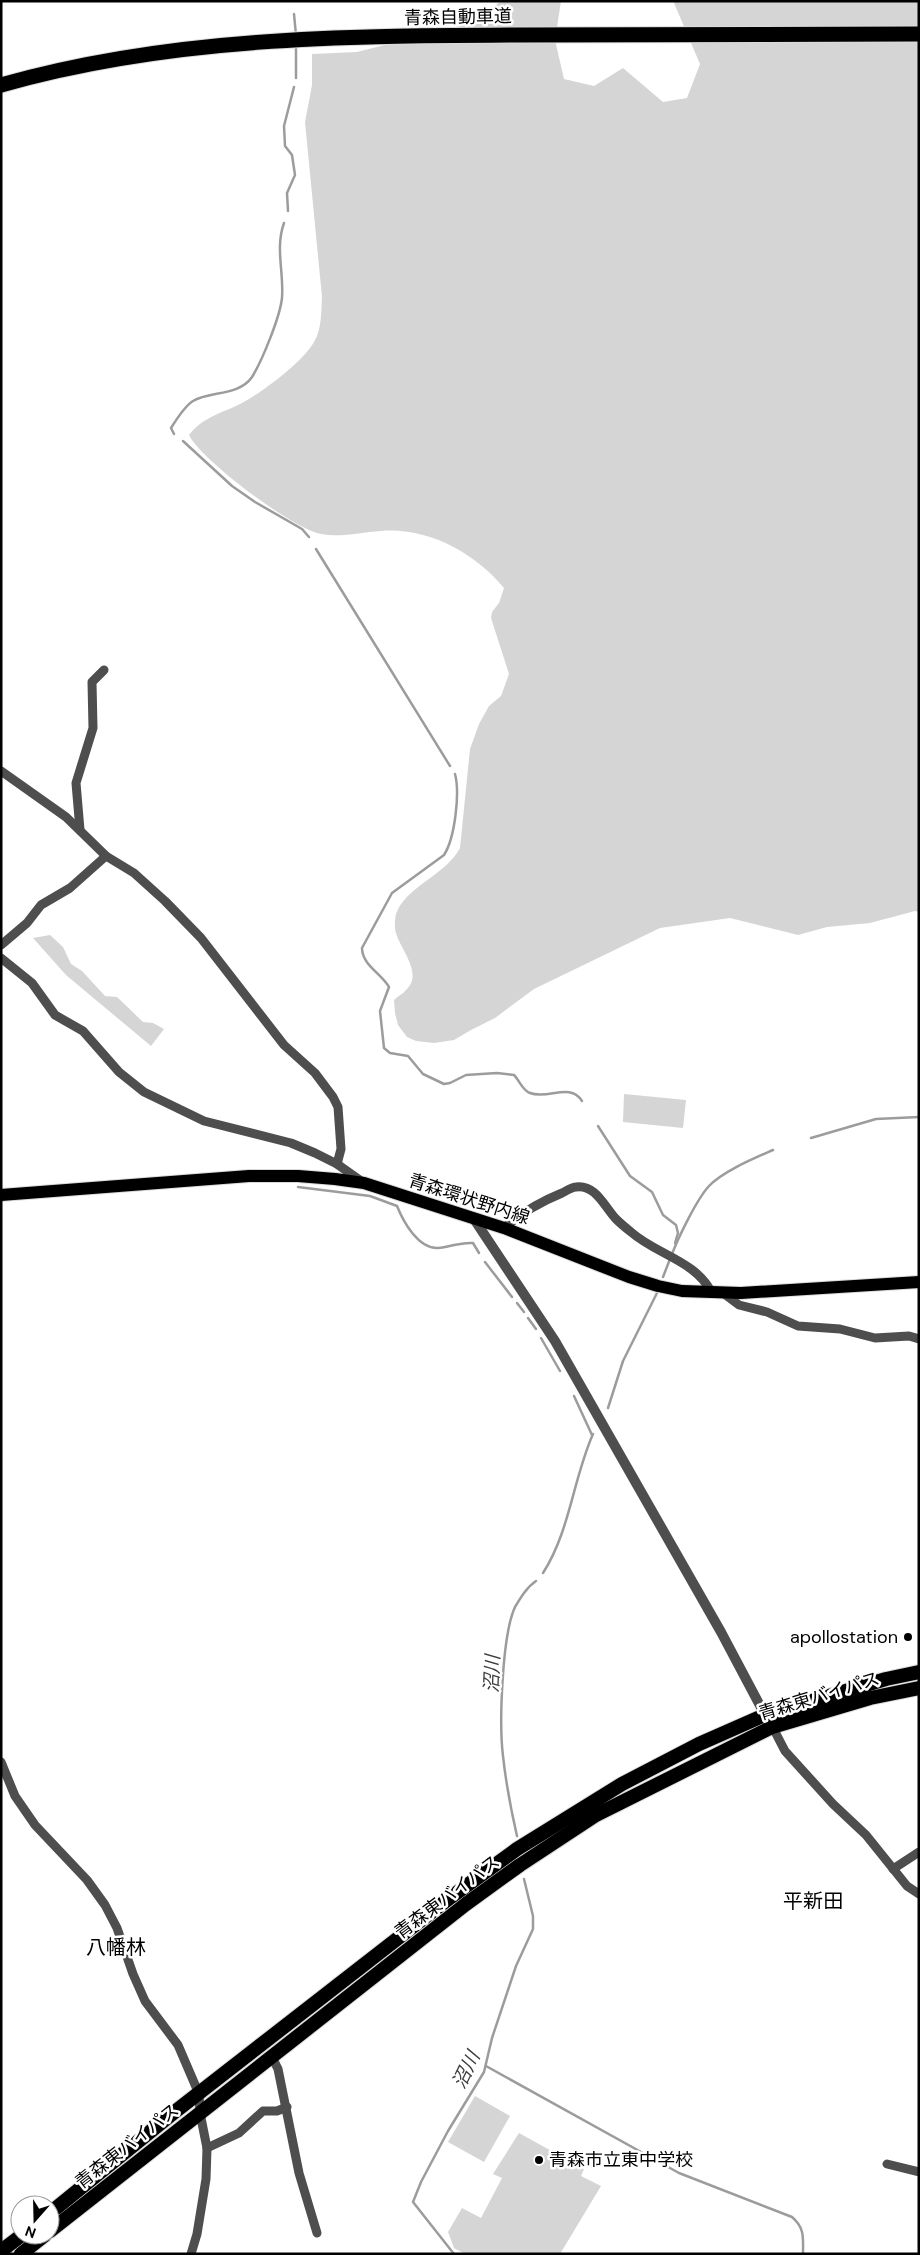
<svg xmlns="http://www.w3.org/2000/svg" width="920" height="2255" viewBox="0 0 920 2255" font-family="'DM Sans','Noto Sans JP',sans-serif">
<rect width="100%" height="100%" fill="#fff"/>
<g fill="#d5d5d5">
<path d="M 501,1 L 561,1 L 555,40 L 564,79 L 594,86 L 623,68 L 663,102 L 687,98 L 700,64 L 674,3 L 675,1 L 919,1 L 919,912 L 915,911 L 870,923 L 827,927 L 798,935 L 730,918 L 660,928 L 534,989 L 495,1018 L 471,1030 L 454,1040 L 434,1043 L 416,1041 L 407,1037 L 398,1025 L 395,1013 L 394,1000 C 398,996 403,994 406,990 C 424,974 400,949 396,933 C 394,928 395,918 396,914 C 406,886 445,876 460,848 L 470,749 L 479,724 L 489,706 L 501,696 L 509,674 L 491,618 L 492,612 L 499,603 L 504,588 C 475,553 428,527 381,531 C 361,532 341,538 321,534 C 293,529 201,460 189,435 C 202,418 219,414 238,405 C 259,395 302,363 314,342 C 322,329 321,312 322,297 L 305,122 L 312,85 L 312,54 L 357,52 L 475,22 Z"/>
<polygon points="50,935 63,947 71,964 82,971 105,996 117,997 143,1022 153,1023 164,1029 151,1046 66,975 33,938"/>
<polygon points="624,1094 686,1100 683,1128 623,1122"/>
<polygon points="475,2096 510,2116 484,2162 448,2142"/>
<polygon points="519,2133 584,2169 581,2176 601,2186 560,2254 465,2254 454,2248 448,2232 462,2208 481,2218 502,2178 493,2174"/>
</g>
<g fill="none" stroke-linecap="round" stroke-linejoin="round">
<g stroke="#9c9c9c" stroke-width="2.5">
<polyline points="294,14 296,35"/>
<polyline points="296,78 296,46"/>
<polyline points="288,211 287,193 295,175 292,155 285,146 284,126 294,87"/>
<path d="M 174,434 L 171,428 C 176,420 185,406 193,401 C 210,391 239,396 252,377 C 262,361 280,317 282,298 C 284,272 275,248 284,223"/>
<polyline points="183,441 232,486 255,502 302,529 309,537"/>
<polyline points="316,549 450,766"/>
<path d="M 455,774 C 460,793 455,838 444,855 L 392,893 L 362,948 C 362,965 382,974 389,987 L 380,1011 L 384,1048 L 390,1053 L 408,1056 L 423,1074 L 444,1084 L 450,1083 L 466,1075 L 497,1073 L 514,1075 C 520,1081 522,1090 530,1093 C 548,1100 570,1082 582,1101"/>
<polyline points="598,1126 630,1176 652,1192 663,1215 676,1225 678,1233 675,1243"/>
<polyline points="811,1138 876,1119 919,1117"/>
<path d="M 298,1187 L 370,1196 L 397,1206 C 403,1221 418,1249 438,1248 C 450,1247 460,1242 473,1243 L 479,1253"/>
<path d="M 672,1254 C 679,1236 697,1199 709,1186 C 723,1171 755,1158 773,1150"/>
<polyline points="485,1262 512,1297"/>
<polyline points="663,1277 670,1259"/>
<polyline points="517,1303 524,1312"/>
<polyline points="528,1318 536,1329"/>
<polyline points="541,1338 560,1371"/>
<polyline points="574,1396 592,1435"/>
<polyline points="608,1408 623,1361 657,1293"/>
<path d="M 543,1573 C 570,1531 573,1479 593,1434"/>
<path d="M 517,1836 C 511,1810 506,1783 503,1756 C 499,1724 502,1635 515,1607 C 521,1597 527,1587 536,1581"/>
<path d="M 486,2066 L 679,2173 L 792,2217 C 805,2228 803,2238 803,2254"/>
<polyline points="454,2254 413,2202 421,2182 448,2131 484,2072 492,2038 516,1966 533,1929 533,1916 524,1879"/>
</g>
<defs>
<polyline id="primary" points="1,1195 249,1176 298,1176 335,1179 364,1183 504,1228 629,1277 658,1286 682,1291 741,1293 919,1282"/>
<g id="trunk">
<polyline points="50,2213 172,2114 451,1897 517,1849 622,1784 699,1744 765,1715 886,1679 919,1672"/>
<polyline points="50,2231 466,1904 520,1865 596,1815 772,1727 870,1698 919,1688"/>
<polyline points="1,2251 22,2235"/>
<polyline points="21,2254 45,2235"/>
</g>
<path id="motorway" d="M 1,85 C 169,37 343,36 516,35 C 650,35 784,34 919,34"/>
</defs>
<use href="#primary" stroke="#dbdbdb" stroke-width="14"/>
<use href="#trunk" stroke="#dbdbdb" stroke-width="16"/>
<use href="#motorway" stroke="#dbdbdb" stroke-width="17"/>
<g stroke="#4e4e4e" stroke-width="9">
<polyline points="1,771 66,817 106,856 134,873 165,901 201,938 284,1045 315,1073 333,1097 338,1107 341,1149 337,1164"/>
<polyline points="80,830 76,783 93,728 92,682 104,670"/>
<polyline points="1,945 27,923 41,905 70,888 106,856"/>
<polyline points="1,958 32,983 55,1015 83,1031 119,1072 144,1092 204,1121 291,1143 315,1153 337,1164 361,1181"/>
<path d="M 504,1228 C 522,1212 540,1202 562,1193 C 566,1191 572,1187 576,1187 C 596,1184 605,1208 616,1219 C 621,1224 626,1228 631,1232 C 657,1255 695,1260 712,1293"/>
<polyline points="723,1293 739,1305 767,1312 798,1326 840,1329 875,1338 909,1336 919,1339"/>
<polyline points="771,1724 785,1751 833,1804 866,1835 907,1886 919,1894"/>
<polyline points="1,1762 15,1796 35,1825 87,1880 105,1905 117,1928 133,1974 145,2001 178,2045 199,2094 200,2113 207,2148 206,2179 197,2234 191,2254"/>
<polyline points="893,1869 919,1852"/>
<polyline points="272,2057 278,2069 299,2173 317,2233"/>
<polyline points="207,2148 239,2133 263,2111 277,2111 287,2107"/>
<polyline points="887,2164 919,2172"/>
</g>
<polyline stroke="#4e4e4e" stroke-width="10" points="474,1219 555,1341 721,1632 765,1715"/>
<use href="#primary" stroke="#000" stroke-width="12"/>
<use href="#trunk" stroke="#000" stroke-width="14"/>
<use href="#motorway" stroke="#000" stroke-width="15"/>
</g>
<g fill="#000" stroke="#fff" stroke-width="2">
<circle cx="908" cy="1637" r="5"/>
<circle cx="539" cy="2160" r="5"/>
</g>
<g text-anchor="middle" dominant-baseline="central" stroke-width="5" stroke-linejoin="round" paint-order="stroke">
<g font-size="18" fill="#000" stroke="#fff">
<text transform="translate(458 17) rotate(-1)">青森自動車道</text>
<text transform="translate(469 1199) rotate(18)">青森環状野内線</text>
<text transform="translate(819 1696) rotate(-17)">青森東バイパス</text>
<text transform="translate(447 1897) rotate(-37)">青森東バイパス</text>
<text transform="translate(127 2146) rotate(-38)">青森東バイパス</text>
</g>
<g font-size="18" fill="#000" stroke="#fff" text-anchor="end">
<text x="898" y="1637">apollostation</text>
<text x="549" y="2160" text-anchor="start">青森市立東中学校</text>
</g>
<g font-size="19" font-style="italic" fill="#3d3d3d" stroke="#fff">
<text transform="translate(492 1674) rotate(-88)">沼川</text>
<text transform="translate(466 2070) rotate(-64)">沼川</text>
</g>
<g font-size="20" fill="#000" stroke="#fff">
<text x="813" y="1901">平新田</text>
<text x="116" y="1947">八幡林</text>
</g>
</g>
<rect width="920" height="2255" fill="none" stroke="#000000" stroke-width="5"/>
<g transform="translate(35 2220) rotate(200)"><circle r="24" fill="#ffffff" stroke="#999999"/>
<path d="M0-4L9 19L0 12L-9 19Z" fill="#000000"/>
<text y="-8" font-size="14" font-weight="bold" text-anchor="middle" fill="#000000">N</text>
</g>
</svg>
